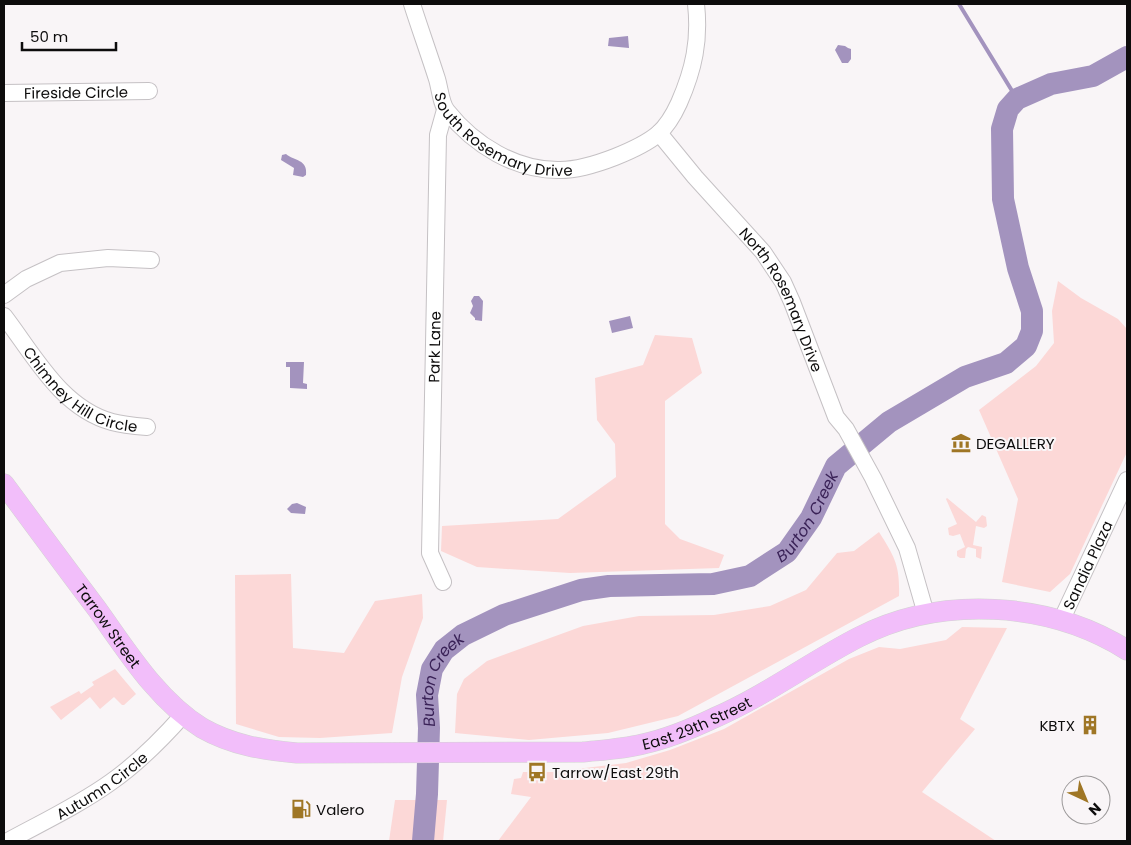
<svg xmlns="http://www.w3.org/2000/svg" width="1131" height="845" viewBox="0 0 1131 845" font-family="Poppins,sans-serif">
<rect width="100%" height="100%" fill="#f9f5f7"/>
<g fill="#fcd8d7">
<polygon points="1058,281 1081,298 1118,319 1127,329 1127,452 1070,574 1050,592 1002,582 1018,499 979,410 1036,366 1054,343 1052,311"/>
<polygon points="655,335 692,338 702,373 665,401 665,524 680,539 724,555 719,568 570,573 477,567 441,551 442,526 558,519 616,477 615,444 597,420 595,378 643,365"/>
<polygon points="947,498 976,522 982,515 986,517 987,526 984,528 976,526 973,545 982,547 981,559 976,557 976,549 968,547 966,549 965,558 960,558 957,556 957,551 965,547 960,534 953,536 949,535 948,528 957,524 946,499"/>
<path d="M 879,532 C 895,557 900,566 899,596 L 678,716 L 608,733 L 529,740 L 455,733 L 457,694 L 464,679 L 487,661 L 583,626 L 639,616 L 714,615 L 770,606 L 806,590 L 837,553 L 854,551 Z"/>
<polygon points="291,574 293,648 344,653 375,601 422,594 423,618 402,677 392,733 320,738 279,737 236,724 235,575"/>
<polygon points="962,627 1007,628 960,719 975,729 922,792 996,841 498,841 531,797 511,794 514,779 521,778 523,772 552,772 626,763 670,750 724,729 849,659 879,647 900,649 946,640"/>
<polygon points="115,669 136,694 124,705 122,705 114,697 100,709 90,697 61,720 50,707 79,691 81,694 94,685 92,682"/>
<polygon points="395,800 447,800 443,841 389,841"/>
</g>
<g fill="#a393be">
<polygon points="628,36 629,48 608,46 609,38"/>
<polygon points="838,45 845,46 848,48 851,49 851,59 848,63 842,63 835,50"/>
<path d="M 286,154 C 294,161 308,159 306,175 L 303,177 L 293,175 L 294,168 L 281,160 L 282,155 Z"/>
<polygon points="474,296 479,296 483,301 482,321 475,320 475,318 470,313 473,306 471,301"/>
<polygon points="630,316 633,328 612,333 609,321"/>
<polygon points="286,362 304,362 303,383 307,384 307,389 290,388 290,367 286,367"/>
<polygon points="297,503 306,507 305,514 291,513 287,509 292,504"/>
</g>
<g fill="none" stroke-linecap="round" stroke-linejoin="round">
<polyline stroke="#a393be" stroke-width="4" points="959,4 1017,99"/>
<path stroke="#a393be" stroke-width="22" id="s1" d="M 423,841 L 427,794 L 429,728 L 427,695 L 432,669 L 444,650 L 463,635 L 504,615 L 581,590 L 609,586 L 713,584 L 750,576 L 787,552 L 811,518 L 836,466 L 889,422 L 965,377 L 1006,363 L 1026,346 L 1032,331 L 1032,311 L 1018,268 L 1003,199 L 1002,129 L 1008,109 L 1017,99 L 1051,84 L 1093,76 L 1127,57"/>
<defs>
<g id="minor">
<path id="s2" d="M 412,4 C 420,29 429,54 437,79 C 440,89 441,104 447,111 C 474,145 516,171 560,170 C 579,170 597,164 615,157 C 630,151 646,144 658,134 C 667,126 674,114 679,103 C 694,69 700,40 696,4"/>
<path id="s3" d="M 4,93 L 149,91"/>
<path id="s4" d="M 659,133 L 695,177 L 763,252 L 783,282 L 792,302 L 836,417 L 846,429 L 873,478 L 907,548 L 926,614"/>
<polyline points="4,295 26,279 60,263 108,258 151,260"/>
<path id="s5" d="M 4,316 C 34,355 61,408 112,422 C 123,425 135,426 147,427"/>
<path id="s6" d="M 443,582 L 430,553 L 438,135 L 445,110"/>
<path id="s7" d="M 1061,621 L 1127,480"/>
<path id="s8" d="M 8,841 C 43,822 79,805 111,782 C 138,763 162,739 184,714"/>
</g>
<g id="major">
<path id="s9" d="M 4,484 C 35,526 66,568 97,609 C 127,651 157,700 202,728 C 232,745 263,750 297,753 L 583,752 C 603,750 623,749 643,744 C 666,739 693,728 714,718 C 765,696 810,662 859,637 C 941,595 1049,601 1127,650"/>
</g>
</defs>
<use href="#minor" stroke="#c5c1c4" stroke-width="18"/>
<use href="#major" stroke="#d3d3d3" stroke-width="21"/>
<use href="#minor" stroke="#fff" stroke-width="16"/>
<use href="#major" stroke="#f2befa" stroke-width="20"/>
</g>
<defs>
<symbol id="museum-bare" viewBox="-9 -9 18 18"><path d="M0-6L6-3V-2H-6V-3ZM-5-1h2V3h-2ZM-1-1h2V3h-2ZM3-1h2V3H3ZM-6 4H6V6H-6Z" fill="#9f7625" stroke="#f9f5f7" stroke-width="2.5" paint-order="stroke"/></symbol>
<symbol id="building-bare" viewBox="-9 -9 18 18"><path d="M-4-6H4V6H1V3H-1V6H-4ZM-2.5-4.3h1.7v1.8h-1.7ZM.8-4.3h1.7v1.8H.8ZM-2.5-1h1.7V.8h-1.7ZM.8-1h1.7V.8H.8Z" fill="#9f7625" stroke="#f9f5f7" stroke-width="2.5" paint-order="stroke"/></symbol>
<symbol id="bus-bare" viewBox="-9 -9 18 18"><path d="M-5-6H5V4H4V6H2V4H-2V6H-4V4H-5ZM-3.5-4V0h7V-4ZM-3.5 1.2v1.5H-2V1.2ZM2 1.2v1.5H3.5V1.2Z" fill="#9f7625" stroke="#f9f5f7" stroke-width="2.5" paint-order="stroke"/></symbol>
<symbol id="fuel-bare" viewBox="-9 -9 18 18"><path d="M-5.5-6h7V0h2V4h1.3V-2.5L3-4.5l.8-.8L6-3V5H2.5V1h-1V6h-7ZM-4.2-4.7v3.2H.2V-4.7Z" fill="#9f7625" stroke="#f9f5f7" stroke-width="2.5" paint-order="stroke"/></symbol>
</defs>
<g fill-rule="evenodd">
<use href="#museum-bare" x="947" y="429" width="28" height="28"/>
<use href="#building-bare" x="1076" y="711" width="28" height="28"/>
<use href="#bus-bare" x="523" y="758" width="28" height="28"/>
<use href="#fuel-bare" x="287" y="795" width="28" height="28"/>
</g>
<g text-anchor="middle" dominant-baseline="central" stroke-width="4" stroke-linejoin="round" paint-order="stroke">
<g font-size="15" fill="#0d0c0c" stroke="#f9f5f7">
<text stroke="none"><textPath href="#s3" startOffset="72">Fireside Circle</textPath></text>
<text stroke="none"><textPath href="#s2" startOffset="175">South Rosemary Drive</textPath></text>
<text stroke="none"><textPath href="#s4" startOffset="209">North Rosemary Drive</textPath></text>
<text stroke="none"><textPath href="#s6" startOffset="238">Park Lane</textPath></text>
<text stroke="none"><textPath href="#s5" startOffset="110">Chimney Hill Circle</textPath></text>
<text stroke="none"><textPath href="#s7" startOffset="62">Sandia Plaza</textPath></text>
<text stroke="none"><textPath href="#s9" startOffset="176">Tarrow Street</textPath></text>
<text stroke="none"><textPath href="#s9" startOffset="819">East 29th Street</textPath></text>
<text stroke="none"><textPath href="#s8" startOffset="109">Autumn Circle</textPath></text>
</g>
<g font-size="15" fill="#0d0c0c" stroke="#f9f5f7" text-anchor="start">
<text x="976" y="443">DEGALLERY</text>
<text x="1075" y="725" text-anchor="end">KBTX</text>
<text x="552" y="772">Tarrow/East 29th</text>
<text x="316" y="809">Valero</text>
</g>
<g font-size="16" font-style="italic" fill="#3a2257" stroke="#f9f5f7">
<text stroke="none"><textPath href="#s1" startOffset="601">Burton Creek</textPath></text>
<text stroke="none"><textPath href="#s1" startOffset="166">Burton Creek</textPath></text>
</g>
</g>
<rect width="1131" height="845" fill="none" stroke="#0d0c0c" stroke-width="10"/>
<g transform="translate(1086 800) rotate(136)"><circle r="24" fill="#f9f5f7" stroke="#9b9899"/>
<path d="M0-4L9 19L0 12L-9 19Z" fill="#9f7625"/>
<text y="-8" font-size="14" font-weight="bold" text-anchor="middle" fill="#0d0c0c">N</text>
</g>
<path d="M22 42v8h94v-8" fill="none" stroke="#0d0c0c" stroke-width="2.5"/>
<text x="30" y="42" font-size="15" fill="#0d0c0c" stroke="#f9f5f7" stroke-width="4" paint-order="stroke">50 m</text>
</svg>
